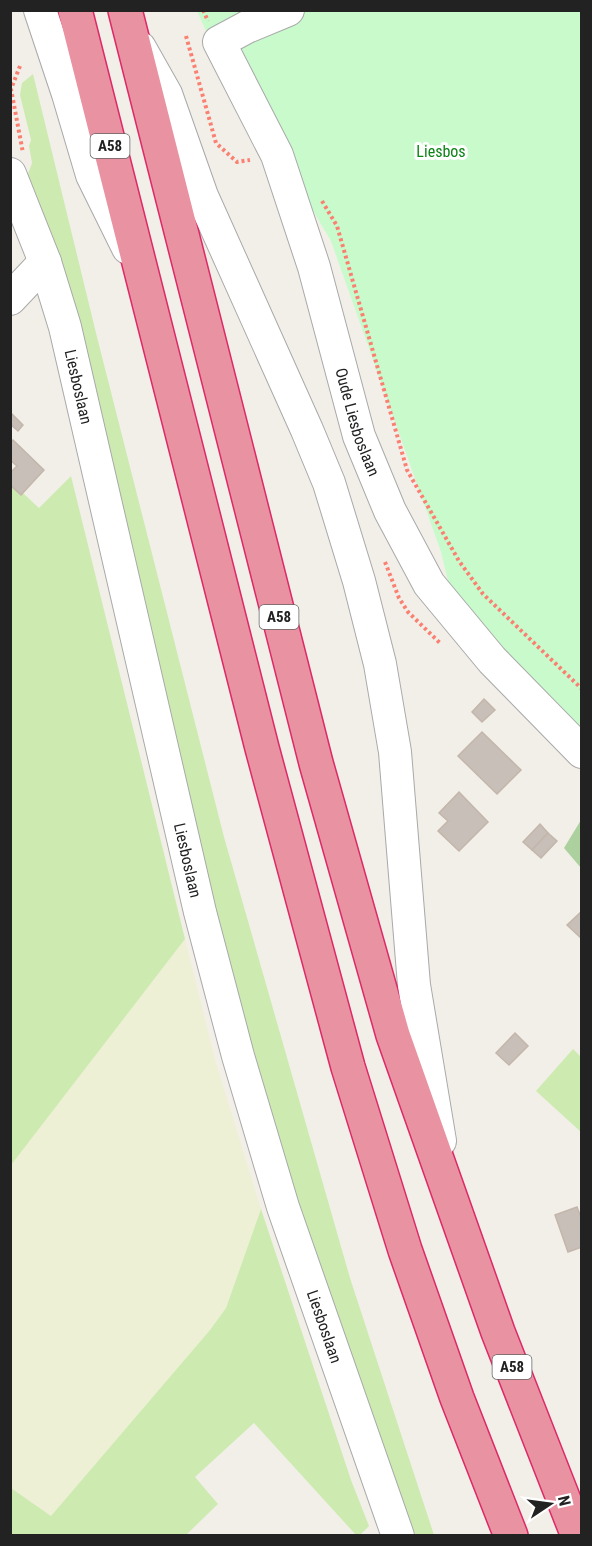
<svg xmlns="http://www.w3.org/2000/svg" width="592" height="1546" viewBox="0 0 592 1546" font-family="'Roboto Condensed',sans-serif">
<rect width="100%" height="100%" fill="#f2efe9"/>
<polygon fill="#eef0d5" points="185,939 216,1063 261,1209 226,1308 210,1330 51,1516 11,1488 10,1165"/>
<g fill="#cdebb0">
<polygon points="33,74 96,333 224,837 350,1278 434,1535 415,1535 283,1160 212,898 26,179 32,163 29,146 31,140 20,95 22,83"/>
<polygon points="71,476 185,939 11,1165 11,482 39,508"/>
<polygon points="573,1049 581,1057 581,1132 536,1091"/>
<polygon points="261,1209 351,1480 369,1526 360,1535 356,1535 254,1423 195,1477 218,1504 186,1535 11,1535 11,1488 51,1516 210,1330 226,1308"/>
</g>
<polygon fill="#add19e" points="581,820 581,868 564,848"/>
<polygon fill="#c8facc" points="197,11 581,11 581,757 463,643 441,552 331,241 205,29"/>
<g fill="#c7bfb8" stroke="#c4b6ab" stroke-width="1.5">
<polygon points="11,413 23,425 18,431 10,424"/>
<polygon points="13,440 44,470 21,495 10,485 10,473 17,466 10,460 10,443"/>
<polygon points="484,699 495,710 482,722 472,712"/>
<polygon points="482,732 521,770 497,794 458,756"/>
<polygon points="459,792 488,822 459,851 438,831 448,821 439,813"/>
<polygon points="540,824 548,833 532,850 523,842"/>
<polygon points="548,833 557,841 541,858 532,850"/>
<polygon points="582,911 582,939 567,925"/>
<polygon points="515,1033 528,1046 509,1065 496,1053"/>
<polygon points="577,1207 582,1220 582,1247 568,1252 555,1215"/>
</g>
<g fill="none" stroke-linecap="round" stroke-linejoin="round">
<defs>
<g id="minor">
<polyline points="40,10 68,94 92,175 128,248"/>
<path id="s1" d="M 288,10 L 247,27 L 219,42 L 277,155 L 314,267 L 359,436 L 390,511 L 429,584 L 492,660 L 582,752"/>
<polyline points="140,48 166,94 202,196 307,430 329,483 359,581 380,664 395,752 414,985 440,1141"/>
<path id="s2" d="M 10,174 L 45,262 L 65,327 L 200,912 L 238,1056 L 283,1207 L 398,1536"/>
<polyline points="10,299 45,262"/>
</g>
<g id="highway">
<polyline points="75,10 262,748 348,1067 405,1250 457,1398 511,1536"/>
<polyline points="125,10 316,763 393,1035 498,1332 578,1536"/>
</g>
</defs>
<use href="#minor" stroke="#a9a9a9" stroke-width="34"/>
<use href="#highway" stroke="#dc2a67" stroke-width="36"/>
<g stroke="#fa8072" stroke-width="4" stroke-dasharray="3 3" stroke-linecap="butt">
<polyline points="203,10 208,21"/>
<polyline points="186,36 216,143 237,162 250,160"/>
<polyline points="20,66 11,89 23,153"/>
<polyline points="322,201 337,226 407,470 459,561 483,594 582,689"/>
<polyline points="385,562 399,598 408,612 441,644"/>
</g>
<use href="#minor" stroke="#fff" stroke-width="32"/>
<use href="#highway" stroke="#e892a2" stroke-width="33"/>
</g>
<g text-anchor="middle" dominant-baseline="central" stroke-width="6" stroke-linejoin="round" paint-order="stroke">
<g fill="#fff" stroke="#646464" stroke-width="1.5">
<rect x="90.5" y="134" width="39" height="24" rx="4.5"/>
<rect x="259.5" y="605" width="39" height="24" rx="4.5"/>
<rect x="492.5" y="1355" width="39" height="24" rx="4.5"/>
</g>
<g font-size="15" font-weight="bold" fill="#222">
<text x="110" y="146">A58</text>
<text x="279" y="617">A58</text>
<text x="512" y="1367">A58</text>
</g>
<g font-size="16" fill="#0c8416" stroke="#fff">
<text x="441" y="151">Liesbos</text>
</g>
<g font-size="16" fill="#222" stroke="#fff">
<text stroke="none"><textPath href="#s2" startOffset="224">Liesboslaan</textPath></text>
<text stroke="none"><textPath href="#s1" startOffset="482">Oude Liesboslaan</textPath></text>
<text stroke="none"><textPath href="#s2" startOffset="710">Liesboslaan</textPath></text>
<text stroke="none"><textPath href="#s2" startOffset="1196">Liesboslaan</textPath></text>
</g>
</g>
<rect width="592" height="1546" fill="none" stroke="#222222" stroke-width="24"/>
<g transform="translate(550 1504) rotate(77)" stroke="#ffffff" stroke-width="4.5" paint-order="stroke">
<path d="M0-4.5L10 22L0 15L-10 22Z" fill="#222222"/>
<text y="-9" font-size="16" font-weight="bold" text-anchor="middle" fill="#222222">N</text>
</g>
</svg>
